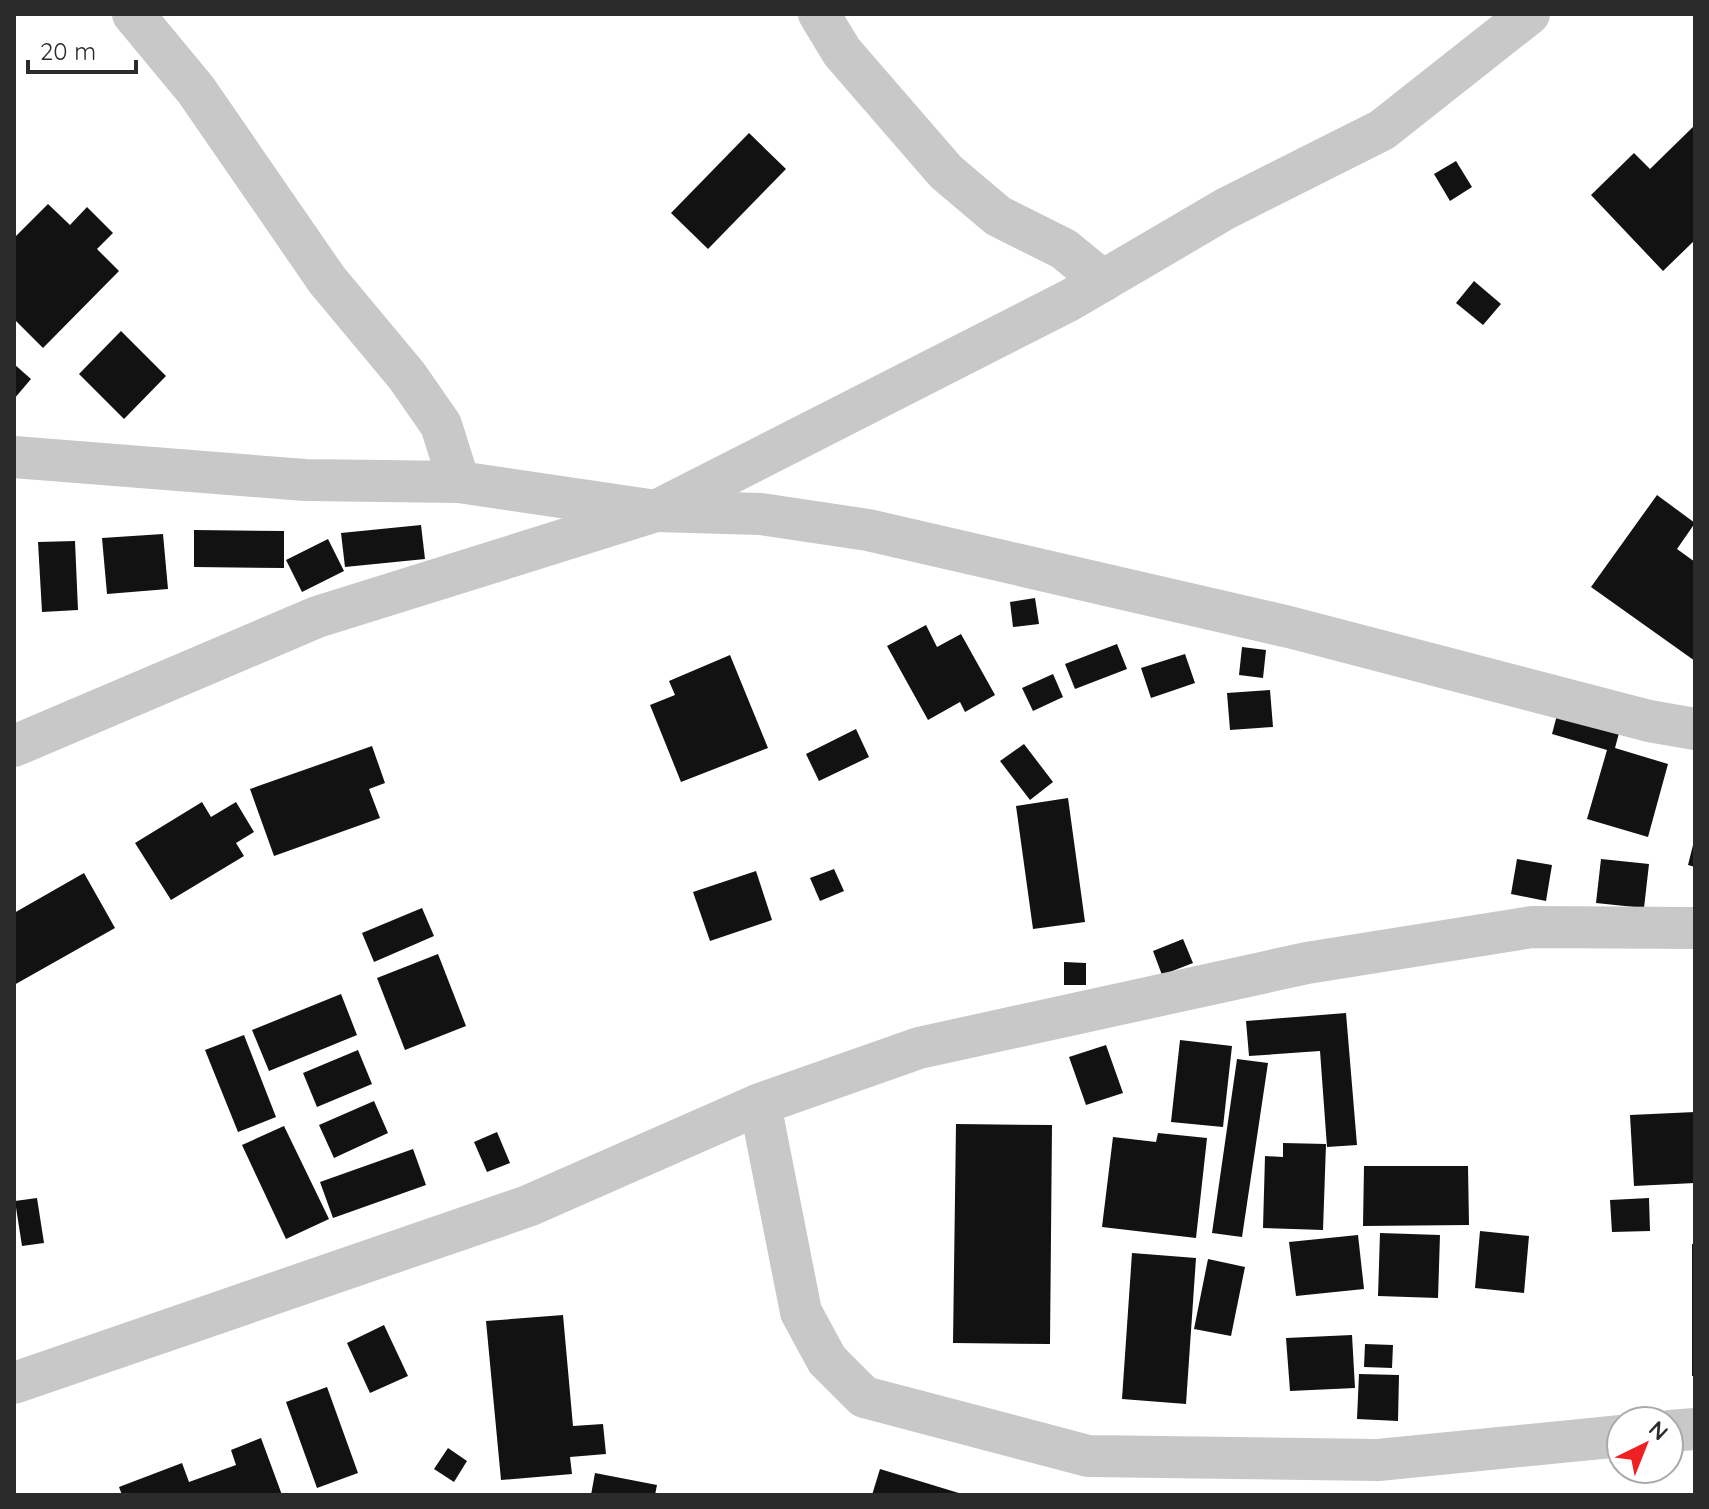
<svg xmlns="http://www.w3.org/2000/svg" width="1709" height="1509" viewBox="0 0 1709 1509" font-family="Quicksand,sans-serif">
<rect width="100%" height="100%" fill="#fff"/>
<g fill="#121212">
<polygon points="1695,125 1695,240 1663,271 1591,195 1634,153 1650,169"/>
<polygon points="749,133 786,169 708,249 671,213"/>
<polygon points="1456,161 1472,187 1450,201 1434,174"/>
<polygon points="48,204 70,225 87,207 113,233 97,249 119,271 43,348 14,319 14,238"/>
<polygon points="1474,281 1501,304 1483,325 1456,303"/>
<polygon points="121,331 166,376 124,419 79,374"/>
<polygon points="14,364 31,379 14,399"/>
<polygon points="1657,495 1695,523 1677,549 1695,562 1695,661 1591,587"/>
<polygon points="421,525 425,559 345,567 341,533"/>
<polygon points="194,530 284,531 284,568 194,567"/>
<polygon points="163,534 168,589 107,594 102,538"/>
<polygon points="328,539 344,571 302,592 286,560"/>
<polygon points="75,541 78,610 42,612 38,542"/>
<polygon points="1035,598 1039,624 1013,627 1010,602"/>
<polygon points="926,625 937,647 961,634 995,695 965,712 960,702 928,720 887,646"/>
<polygon points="1117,644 1127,669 1075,689 1065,664"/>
<polygon points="1242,647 1266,650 1263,678 1239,675"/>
<polygon points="1185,654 1195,683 1151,698 1141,668"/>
<polygon points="730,655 768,748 681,782 650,705 675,695 669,681"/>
<polygon points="1053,674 1063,697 1033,711 1022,688"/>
<polygon points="1270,690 1273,727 1230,730 1227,693"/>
<polygon points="1557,715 1619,733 1615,748 1668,764 1648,837 1587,819 1607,750 1552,734"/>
<polygon points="856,729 869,757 819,781 806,754"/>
<polygon points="1024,744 1053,782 1030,800 1000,761"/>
<polygon points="372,746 385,783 369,789 380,818 274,856 250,789"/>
<polygon points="1068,798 1085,922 1033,929 1016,806"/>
<polygon points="202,802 211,817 236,802 254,832 236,843 244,856 171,900 135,843"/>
<polygon points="1694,841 1695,841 1695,867 1688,865"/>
<polygon points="1517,859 1552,865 1546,901 1511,894"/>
<polygon points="1601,859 1649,864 1644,908 1596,903"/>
<polygon points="834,869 844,891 820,901 810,878"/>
<polygon points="756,871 772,920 710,941 693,892"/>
<polygon points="84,873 115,928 14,985 14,913"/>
<polygon points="422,908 434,936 374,962 362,933"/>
<polygon points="1183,939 1193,963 1162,975 1153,951"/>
<polygon points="438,954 466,1026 405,1050 377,978"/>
<polygon points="1064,962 1086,963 1086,985 1064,985"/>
<polygon points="341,994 357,1035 269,1071 252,1030"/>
<polygon points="1346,1013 1357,1145 1327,1147 1320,1051 1249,1056 1246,1021"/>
<polygon points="244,1035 276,1117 238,1132 205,1050"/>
<polygon points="1180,1040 1232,1046 1223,1127 1171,1122"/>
<polygon points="1106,1045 1123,1093 1086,1105 1069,1057"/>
<polygon points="358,1050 372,1084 317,1107 303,1073"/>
<polygon points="1237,1059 1268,1063 1242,1237 1212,1233"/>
<polygon points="374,1101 388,1133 334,1158 319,1125"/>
<polygon points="1695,1112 1695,1183 1634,1186 1630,1115"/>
<polygon points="956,1124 1052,1125 1050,1344 953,1343"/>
<polygon points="284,1126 329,1219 286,1239 242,1145"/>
<polygon points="497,1132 510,1163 487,1172 474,1142"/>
<polygon points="1158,1133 1207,1138 1196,1238 1102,1227 1113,1137 1156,1142"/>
<polygon points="1283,1143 1326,1144 1323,1230 1263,1228 1265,1156 1283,1157"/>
<polygon points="413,1149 426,1185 333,1218 320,1182"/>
<polygon points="1364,1166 1468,1166 1469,1225 1363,1226"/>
<polygon points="37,1198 44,1243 22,1246 15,1201"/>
<polygon points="1649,1198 1650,1231 1612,1232 1610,1200"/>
<polygon points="1480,1231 1529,1236 1524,1293 1475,1288"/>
<polygon points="1380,1233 1440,1235 1438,1298 1378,1296"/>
<polygon points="1358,1235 1364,1289 1296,1296 1289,1242"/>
<rect x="1692" y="1244" width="3" height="132"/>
<polygon points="1132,1253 1196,1258 1186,1404 1122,1399"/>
<polygon points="1208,1259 1245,1267 1231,1336 1194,1329"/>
<polygon points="563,1315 573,1426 603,1424 606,1454 570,1457 572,1474 501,1480 486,1321"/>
<polygon points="384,1325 408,1376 370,1393 347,1343"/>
<polygon points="1352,1335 1355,1388 1290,1391 1286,1338"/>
<polygon points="1365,1344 1393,1345 1392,1368 1364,1367"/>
<polygon points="1359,1374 1399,1375 1398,1421 1357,1419"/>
<polygon points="327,1387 358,1473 317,1488 286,1402"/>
<polygon points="261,1438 282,1495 122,1495 119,1487 182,1463 189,1482 236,1465 231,1450"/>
<polygon points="448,1448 467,1461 454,1482 434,1469"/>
<polygon points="880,1469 962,1494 962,1495 872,1495"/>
<polygon points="595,1473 657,1485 655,1495 591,1495"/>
</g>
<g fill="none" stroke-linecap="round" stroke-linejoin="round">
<g stroke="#c8c8c8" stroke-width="42">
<polyline points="133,14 196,90 327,280 407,376 441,425 459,482"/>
<polyline points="819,14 842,52 946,172 998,216 1064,249 1103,281"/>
<polyline points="14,457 305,480 459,482 656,511 761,514 868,530 1289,627 1649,721 1695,729"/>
<polyline points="14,746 317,617 656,511 1070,300 1225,209 1382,130 1529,14"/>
<polyline points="760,1104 801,1312 827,1360 864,1397 1088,1456 1378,1460 1621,1436"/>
<polyline points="14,1383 528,1206 760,1104 919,1048 1307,963 1532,927 1695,928"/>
<polyline points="1669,1431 1695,1429"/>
</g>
</g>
<rect width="1709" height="1509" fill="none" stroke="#2b2b2b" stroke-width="32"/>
<g transform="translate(1645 1445) rotate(43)"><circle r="38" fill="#ffffff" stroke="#aaaaaa" stroke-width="2"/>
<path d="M0-6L14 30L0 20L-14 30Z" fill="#ef2125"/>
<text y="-12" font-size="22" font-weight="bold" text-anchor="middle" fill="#2b2b2b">N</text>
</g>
<path d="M28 60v12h108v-12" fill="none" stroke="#2b2b2b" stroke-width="4"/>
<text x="40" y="60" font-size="24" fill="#2b2b2b" stroke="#ffffff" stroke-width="6" paint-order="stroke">20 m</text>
</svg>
